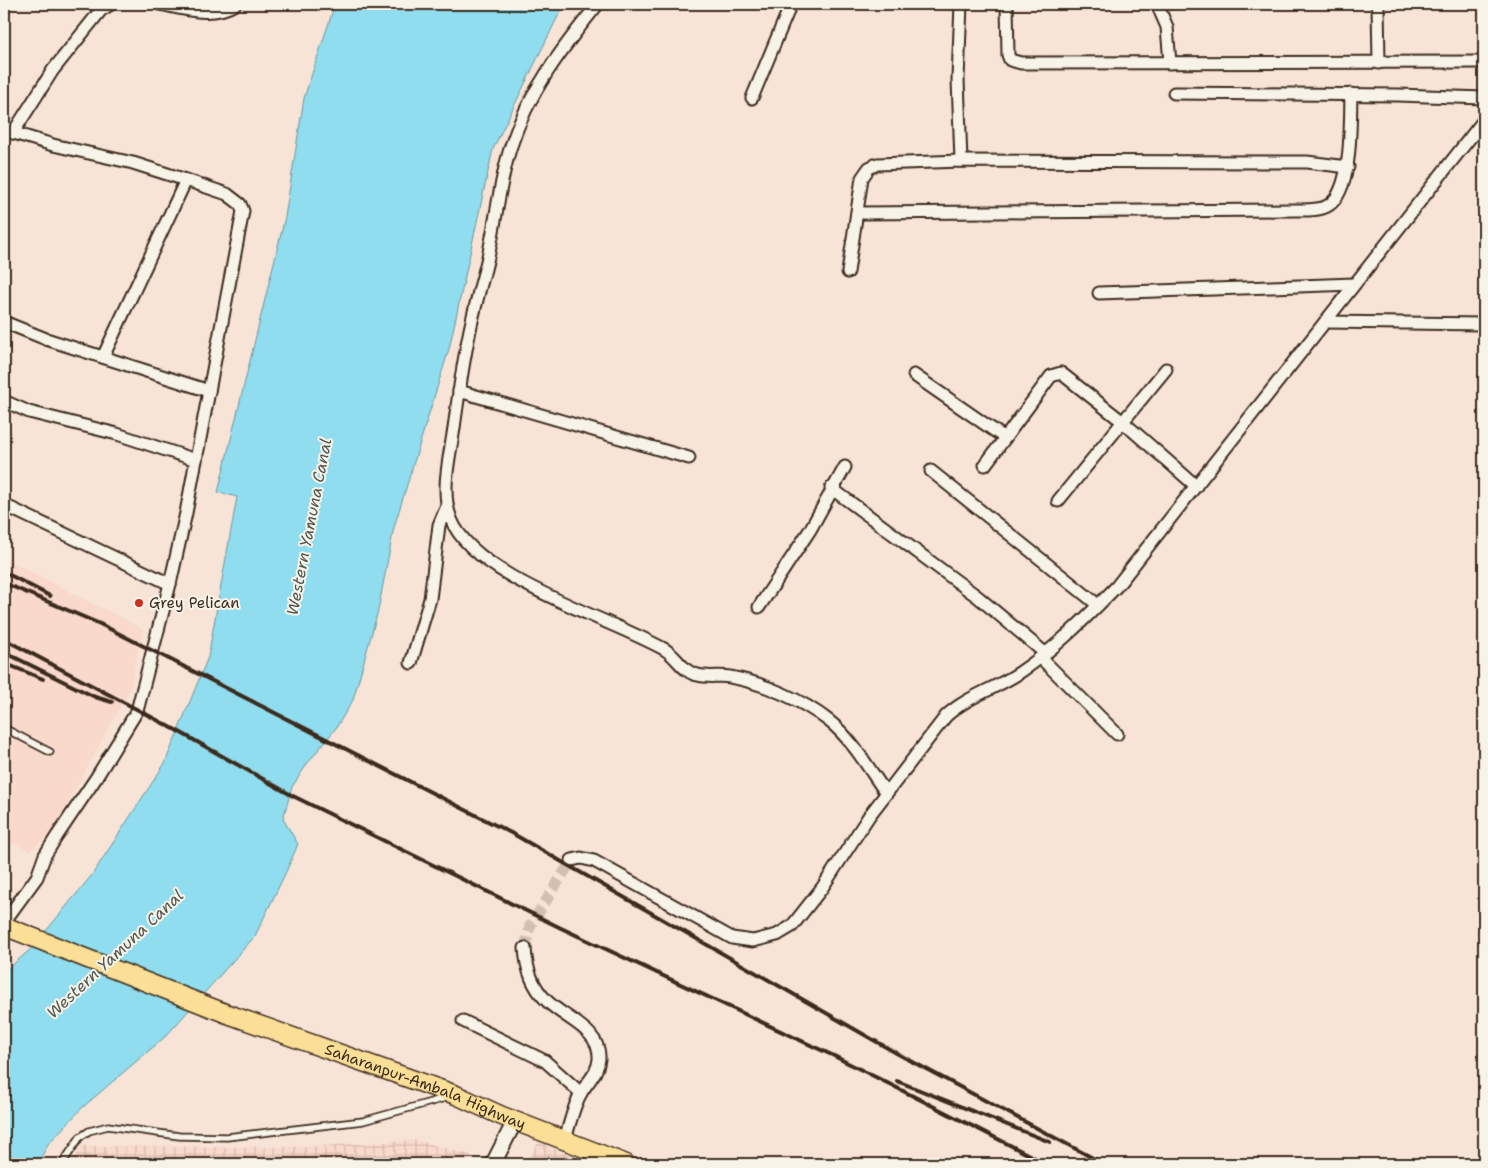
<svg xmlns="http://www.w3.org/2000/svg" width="1488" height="1168" viewBox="0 0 1488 1168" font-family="'Shantell Sans',sans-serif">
<defs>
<pattern id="industrial-grid" width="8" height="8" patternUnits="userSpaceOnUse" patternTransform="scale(1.25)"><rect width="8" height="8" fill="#f8d9cb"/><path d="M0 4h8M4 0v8" fill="none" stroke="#d6baae"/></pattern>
</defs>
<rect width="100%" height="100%" fill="#f8e4d7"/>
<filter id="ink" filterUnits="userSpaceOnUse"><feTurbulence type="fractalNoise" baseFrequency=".02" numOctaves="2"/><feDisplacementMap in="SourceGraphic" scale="10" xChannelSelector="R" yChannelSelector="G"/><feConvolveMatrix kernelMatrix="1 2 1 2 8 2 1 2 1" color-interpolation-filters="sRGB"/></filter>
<g filter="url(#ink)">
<polygon fill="#f8d9cb" points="4,558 143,629 130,689 50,836 30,851 4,839"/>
<g fill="url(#industrial-grid)">
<polygon points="415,1140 471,1155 466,1164 72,1164 82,1146 304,1147"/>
<polygon points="538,1142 592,1164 526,1164"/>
</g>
<polygon fill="#8fddee" stroke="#6d959b" points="335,4 564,4 493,149 449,349 394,527 378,611 353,700 336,728 307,764 292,787 283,819 298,844 286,872 255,936 166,1036 83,1107 48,1144 38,1164 4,1164 4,972 32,948 92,875 165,763 208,657 237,497 218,492 285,217 304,98"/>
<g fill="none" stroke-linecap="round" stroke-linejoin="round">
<polyline stroke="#d2bfb2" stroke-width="11" stroke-dasharray="11 5.5" stroke-linecap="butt" points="525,948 530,926 572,860"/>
<defs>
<g id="service">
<polyline points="4,728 50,752"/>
<polyline points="62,1164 80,1137 89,1131 108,1126 179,1136 227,1137 363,1121 449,1097"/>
</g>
<g id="minor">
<path d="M 159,4 C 185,9 212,18 235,4"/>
<path d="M 598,4 C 563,47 528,93 511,146 C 500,179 497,214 490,247 C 487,265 481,282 477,300 C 466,342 460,384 454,428 C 450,456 440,491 451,519 C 474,578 609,618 664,649 C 676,655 683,673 698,675 C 708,678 720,675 730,677 C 764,683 802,700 829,721 C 852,739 869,769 886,793"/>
<polyline points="1007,4 1008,55 1010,60 1021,63 1484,62"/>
<polyline points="1157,4 1167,27 1170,63"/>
<polyline points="1378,4 1379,63"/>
<polyline points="1174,93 1398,95 1484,98"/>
<polyline points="752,98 791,4"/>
<polyline points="4,130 53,145 133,163 186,180 227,194 240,204 243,211 186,513 170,584 137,711 96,778 57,836 45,855 37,877 4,922"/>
<polyline points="13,133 53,70 101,10 111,4"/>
<polyline points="961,161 958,79 961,4"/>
<path d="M 857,213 L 1295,210 C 1305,210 1320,211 1329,205 C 1353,189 1350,121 1351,94"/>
<polyline points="848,272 862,178 869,168 877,164 961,161 1307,162 1348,167"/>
<polyline points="1099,293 1354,284"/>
<polyline points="4,322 46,339 209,391"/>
<polyline points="1325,322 1484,324"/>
<polyline points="103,357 186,180"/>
<polyline points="914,375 1005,438"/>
<polyline points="459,391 689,458"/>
<polyline points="4,401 29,412 117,434 196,460"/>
<polyline points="985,465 1051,376 1061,373 1123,422 1196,486"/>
<polyline points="931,471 1098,605"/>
<polyline points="831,488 978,597 1046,654"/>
<polyline points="1058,501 1166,369"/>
<polyline points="4,505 170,584"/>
<polyline points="759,607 810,530 845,467"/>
<polyline points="1041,658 1117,734"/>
<polyline points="411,663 430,599 439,525 447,506"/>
<path d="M 572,860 L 581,858 L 594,861 L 732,938 L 753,941 L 777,935 L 792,926 L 822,888 L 869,816 L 946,716 C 966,697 995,689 1019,673 C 1055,649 1086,618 1117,586 L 1484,120"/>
<path d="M 525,948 C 526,966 532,986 546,1000 C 564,1019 601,1029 599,1059 C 598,1073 588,1081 581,1093 C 573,1107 570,1124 565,1139"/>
<polyline points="463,1021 545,1061 581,1093"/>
</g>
<polyline id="tertiary" points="493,1164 515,1121"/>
<g id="primary">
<path id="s1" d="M 4,926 L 225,1013 L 456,1095 L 502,1116 L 626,1164"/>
</g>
</defs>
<use href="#service" stroke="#3b2a1e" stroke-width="9"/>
<use href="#minor" stroke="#3b2a1e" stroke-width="15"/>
<use href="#tertiary" stroke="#3b2a1e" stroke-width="18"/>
<use href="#primary" stroke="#3b2a1e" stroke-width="21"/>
<use href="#service" stroke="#f7f3e8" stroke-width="5.5"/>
<use href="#minor" stroke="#f7f3e8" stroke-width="11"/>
<use href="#tertiary" stroke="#f7f3e8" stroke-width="14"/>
<use href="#primary" stroke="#fbdf96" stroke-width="18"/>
<g stroke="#3b2a1e" stroke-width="4">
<polyline points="4,572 50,596"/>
<polyline points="4,583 100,624 515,835 898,1054 1104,1164"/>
<polyline points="4,639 176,730 293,796 561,928 834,1056 1047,1164"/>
<polyline points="4,652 95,697 112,702"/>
<polyline points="4,663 43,679"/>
<polyline points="897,1081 1050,1142"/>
</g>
</g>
</g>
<circle fill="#c8321e" stroke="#f7f3e8" stroke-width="2" cx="139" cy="603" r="5"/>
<g text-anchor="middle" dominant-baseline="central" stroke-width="4" stroke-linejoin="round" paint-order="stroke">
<g font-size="15" fill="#3b2a1e" stroke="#f7f3e8" text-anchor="start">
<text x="149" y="603">Grey Pelican</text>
</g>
<g font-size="15" fill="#3b2a1e" stroke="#f7f3e8">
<text stroke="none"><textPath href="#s1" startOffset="451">Saharanpur-Ambala Highway</textPath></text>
</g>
<g font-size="16" font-style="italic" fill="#505752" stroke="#f7f3e8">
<text transform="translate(309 527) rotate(-79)">Western Yamuna Canal</text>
<text transform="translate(115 954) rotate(-43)">Western Yamuna Canal</text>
</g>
</g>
<rect width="1488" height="1168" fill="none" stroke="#f7f3e8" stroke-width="20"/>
<rect x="10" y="10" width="1468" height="1148" fill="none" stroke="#3b2a1e" stroke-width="2" filter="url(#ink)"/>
</svg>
